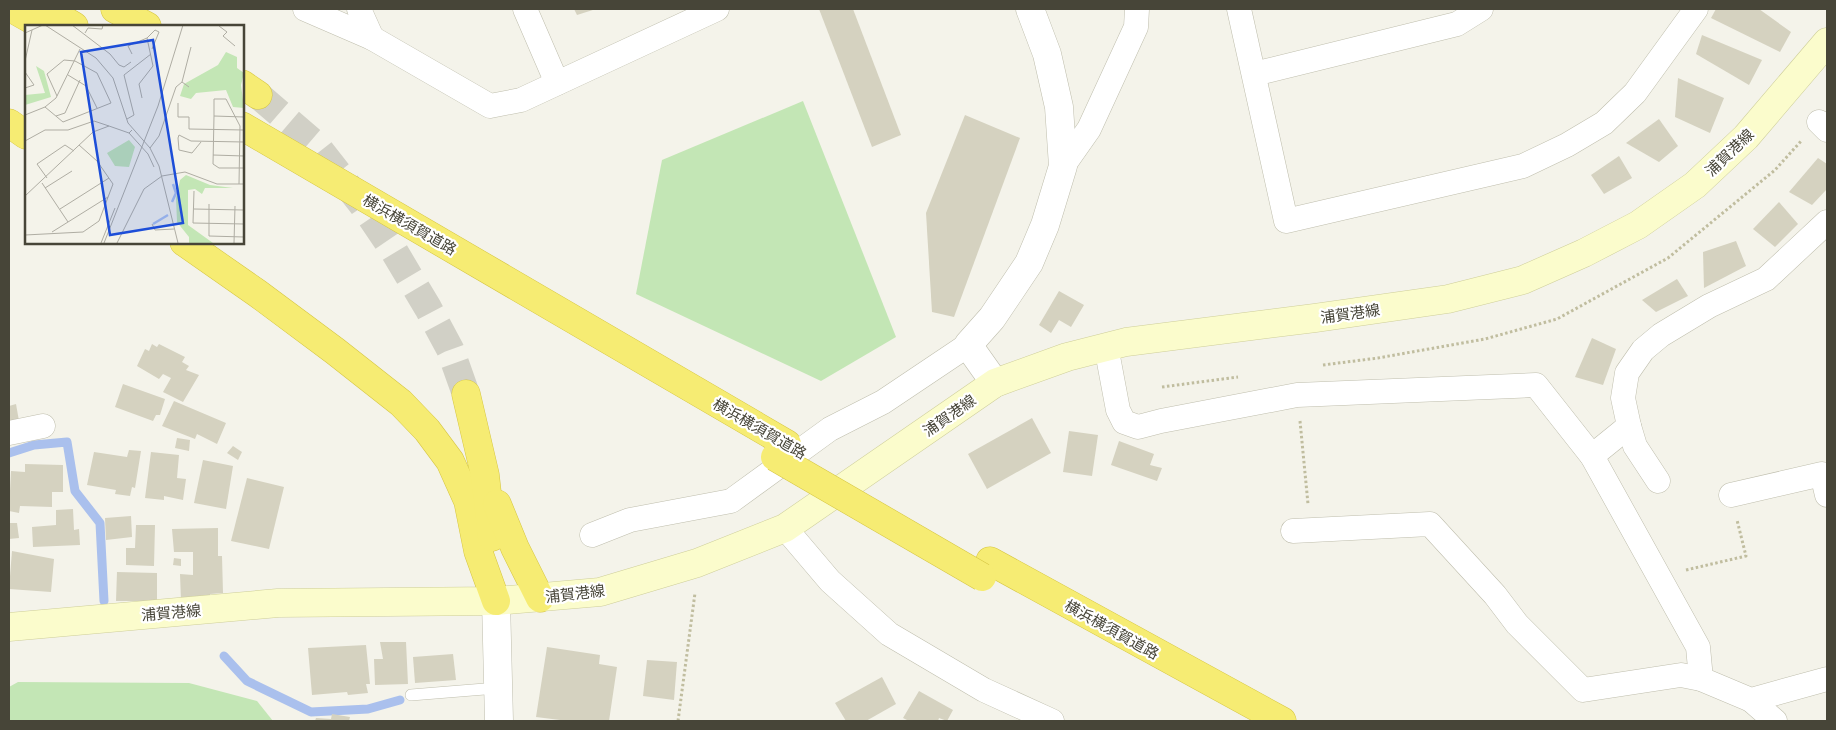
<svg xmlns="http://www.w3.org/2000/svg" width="1836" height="730" viewBox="0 0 1836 730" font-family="Barlow,'Noto Sans JP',sans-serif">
<rect width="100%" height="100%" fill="#f4f3ea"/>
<g fill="#c3e6b5">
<polygon points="803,101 896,337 821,381 636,294 662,160"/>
<polygon points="18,682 189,683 257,701 273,721 9,721 9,687"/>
</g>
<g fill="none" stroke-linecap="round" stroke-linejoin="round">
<g stroke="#aac0ed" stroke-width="9">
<polyline points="9,453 34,445 67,442 75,491 100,523 104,601"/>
<polyline points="224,656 247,681 311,712 368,709 400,700"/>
</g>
</g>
<g fill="#d5d2c0">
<polygon points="574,9 596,9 577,15"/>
<polygon points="819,9 853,9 901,135 872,147"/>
<polygon points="1716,9 1759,9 1791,32 1780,52 1711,18"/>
<polygon points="1702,35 1762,60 1749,85 1696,54"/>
<polygon points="1678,78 1724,98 1710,133 1675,117"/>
<polygon points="965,115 1020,138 954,317 932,312 926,213"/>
<polygon points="1659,119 1678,146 1659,162 1626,143"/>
<polygon points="1619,156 1632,178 1604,194 1591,175"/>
<polygon points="1818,158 1827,164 1827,189 1812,205 1789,192"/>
<polygon points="1779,202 1798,224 1775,247 1753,229"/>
<polygon points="1736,241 1746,266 1704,288 1703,252"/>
<polygon points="1677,279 1688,296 1656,312 1642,300"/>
<polygon points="1059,291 1084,305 1071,327 1059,320 1051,333 1039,325"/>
<polygon points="1592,338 1616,349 1603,385 1575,377"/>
<polygon points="152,344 157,347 159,344 185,357 182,362 189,366 186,370 199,375 183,402 163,392 171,378 163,374 159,379 137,366 145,349 149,351"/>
<polygon points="123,384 165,399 160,415 156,415 153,421 115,407"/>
<polygon points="174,401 226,423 217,444 197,434 195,439 162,426"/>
<polygon points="16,404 19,421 9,424 9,406"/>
<polygon points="1032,418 1051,453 987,489 968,454"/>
<polygon points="1069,431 1098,435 1092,476 1063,472"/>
<polygon points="177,438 190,440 189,451 175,448"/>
<polygon points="1119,441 1154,454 1150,465 1162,468 1157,481 1111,465"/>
<polygon points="233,446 242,452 238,460 227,453"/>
<polygon points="129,450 141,451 135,488 132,487 130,496 115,494 116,490 87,485 94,452 127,457"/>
<polygon points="151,452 179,455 177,478 186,479 183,500 164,496 164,500 145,498"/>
<polygon points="203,460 233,466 226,509 194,503"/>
<polygon points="25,464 63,465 63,492 52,492 52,507 20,506 19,513 9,511 11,471 25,472"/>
<polygon points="247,478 284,487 269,549 231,541"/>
<polygon points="73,509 74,530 79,529 80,545 33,547 32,527 56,525 56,510"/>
<polygon points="131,516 132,537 106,540 105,518"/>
<polygon points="9,523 17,523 19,538 9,539"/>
<polygon points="136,525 155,525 154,566 126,565 126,548 135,548"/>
<polygon points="218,528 218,556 222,556 223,593 210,594 210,599 181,601 180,574 193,575 193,552 174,552 172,529"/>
<polygon points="12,551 54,559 51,592 9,589"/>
<polygon points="174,558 181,559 181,566 173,565"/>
<polygon points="117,572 157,573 157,601 116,601"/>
<polygon points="380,642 406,642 408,684 375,685 374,659 383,659"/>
<polygon points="366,645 370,684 366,684 368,693 348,695 347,692 312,695 308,648"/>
<polygon points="547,647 600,655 599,664 617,667 609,721 568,721 536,717"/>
<polygon points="453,654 456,680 415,683 413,657"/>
<polygon points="647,660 677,662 674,700 643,696"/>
<polygon points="882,677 896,704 866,721 846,721 835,703"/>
<polygon points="919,691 953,710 947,721 939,718 938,721 920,720 919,721 909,721 903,718"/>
<polygon points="332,714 350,717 349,721 315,721 316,718 331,719"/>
</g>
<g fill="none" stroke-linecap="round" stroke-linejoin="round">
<polyline stroke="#d1d0c6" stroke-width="28" stroke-dasharray="28 14" stroke-linecap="butt" points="258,95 315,144 362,204 394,251 428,308 450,349 466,394"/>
<defs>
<polyline id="service" points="411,695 497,688"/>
<g id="minor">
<polyline points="305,9 372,38 490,106 521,100 717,9"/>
<polyline points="359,9 372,38"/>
<polyline points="525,9 557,83"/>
<polyline points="1239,9 1286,221 1523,166 1567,145 1604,123 1635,93 1696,9"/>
<polyline points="1254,74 1457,24 1481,9"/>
<polyline points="1819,122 1827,130"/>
<polyline points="1063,166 1089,129 1136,27 1137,9"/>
<polyline points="1106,346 1118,410 1124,422 1138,427 1161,421 1297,395 1536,385 1592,456 1698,647 1701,679"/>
<polyline points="9,433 43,426"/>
<polyline points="1592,456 1629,426"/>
<polyline points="1658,481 1635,446 1629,426 1623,398 1627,373 1643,350 1661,335 1709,306 1766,279 1827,222"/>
<polyline points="1731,495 1822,474 1827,495"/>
<polyline points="785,528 830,581 889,634 984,690 1052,721"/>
<polyline points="1293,531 1430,524 1495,595 1517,624 1583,690 1681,675 1701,679 1751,700 1827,679"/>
<polyline points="592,535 630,520 731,501 830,429 883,402 968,345"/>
<polyline points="1751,700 1775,721"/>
</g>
<g id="tertiary">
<polyline points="995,383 968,345 992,318 1029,263 1045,225 1063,166 1059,107 1047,54 1030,9"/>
<polyline points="496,601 499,721"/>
</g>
<polyline id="secondary" points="9,627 278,603 496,601 600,592 697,563 785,528 995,383 1067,357 1126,342 1315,318 1448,299 1523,280 1584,253 1638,225 1695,185 1746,137 1827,42"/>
<g id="motorway">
<polyline points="13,9 43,26"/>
<polyline points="45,9 74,26"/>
<polyline points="115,9 147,26"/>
<polyline points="242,84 258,95"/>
<polyline points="9,123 26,135"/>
<polyline points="242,126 787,444"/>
<polyline points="184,242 257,293 335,351 401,403 427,430 450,461 468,501 478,551 496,601"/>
<polyline points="466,394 485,475 492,537"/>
<polyline points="497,504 515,548 540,598"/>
<polyline points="990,561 1282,721"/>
</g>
</defs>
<use href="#service" stroke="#bfbead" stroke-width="12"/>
<use href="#minor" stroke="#bfbead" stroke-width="25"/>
<use href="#tertiary" stroke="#bfbead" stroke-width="29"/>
<use href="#secondary" stroke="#cece9a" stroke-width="29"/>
<use href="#motorway" stroke="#d5c543" stroke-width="29"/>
<g stroke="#c0bd9f" stroke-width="3" stroke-dasharray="2.5 2.5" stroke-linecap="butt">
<polyline points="1323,365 1378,358 1485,339 1557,319 1668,258 1775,170 1802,140"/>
<polyline points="1162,387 1238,377"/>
<polyline points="1300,421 1308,504"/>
<polyline points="1686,570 1746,556 1737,520"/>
<polyline points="678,721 695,593"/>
</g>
<use href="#service" stroke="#fff" stroke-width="11"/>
<use href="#minor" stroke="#fff" stroke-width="24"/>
<use href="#tertiary" stroke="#fff" stroke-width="28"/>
<use href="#secondary" stroke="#fbfccc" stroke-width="28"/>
<use href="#motorway" stroke="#f6ec73" stroke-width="28"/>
<defs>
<polyline id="motorway-bridge" points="775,457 982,577"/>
</defs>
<use href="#motorway-bridge" stroke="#d5c543" stroke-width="29" stroke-linecap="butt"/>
<use href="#motorway-bridge" stroke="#f6ec73" stroke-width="28"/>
</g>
<g text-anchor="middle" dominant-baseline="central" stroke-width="4.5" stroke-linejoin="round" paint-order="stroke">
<g font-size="15" fill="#474538" stroke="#fff">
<text transform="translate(1729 152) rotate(-44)">浦賀港線</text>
<text transform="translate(410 224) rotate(30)">横浜横須賀道路</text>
<text transform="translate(1350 313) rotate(-8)">浦賀港線</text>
<text transform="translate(949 415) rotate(-35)">浦賀港線</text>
<text transform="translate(760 428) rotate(30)">横浜横須賀道路</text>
<text transform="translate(575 593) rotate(-7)">浦賀港線</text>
<text transform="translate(171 612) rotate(-5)">浦賀港線</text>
<text transform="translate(1112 629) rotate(29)">横浜横須賀道路</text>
</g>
</g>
<g transform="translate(25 25)">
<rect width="219" height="219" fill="#f4f3ea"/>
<path d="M 201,27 L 212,32 L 212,43 L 219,48 L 216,60 L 219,83 L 208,82 L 201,65 L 171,68 L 166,74 L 155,71 L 159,59 L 193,40 ZM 11,41 L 19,46 L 26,72 L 0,80 L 0,70 L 20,68 ZM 104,115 L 110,122 L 104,142 L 90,141 L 82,128 ZM 161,150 L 185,160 L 208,163 L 180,163 L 177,169 L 170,164 L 163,165 L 163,200 L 188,218 L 164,218 L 164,212 L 152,197 L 151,173 L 155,155 Z" fill="#c3e6b5"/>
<path fill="none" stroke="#aac0ed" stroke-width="2.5" d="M 147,177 L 151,168 L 148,159M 128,199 L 143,190"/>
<path fill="none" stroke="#afada3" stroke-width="1" d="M 20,0 L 71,33 L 88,53 L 103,98 L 125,123 L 134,141 L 153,218M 47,0 L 85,29 L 94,40 L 99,42 L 106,37M 194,1 L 202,7 L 198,11 L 210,21M 0,8 L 18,0M 60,8 L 63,3 L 77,4 L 78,0M 122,13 L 130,5 L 134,7 L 127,24M 107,29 L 103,21 L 122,13 L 128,41 L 114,59 L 117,73M 0,36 L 7,5M 0,47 L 9,60 L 0,63M 43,50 L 61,61 L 72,83M 157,57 L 166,22M 153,78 L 153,92 L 164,92 L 164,104 L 219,105M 20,82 L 38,97 L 86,78 L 72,48 L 50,36 L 39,35 L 22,49 L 32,71M 0,90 L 20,82 L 31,73 L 55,24M 31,91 L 40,88 L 55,55M 189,91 L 189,74 L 201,74 L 215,101 L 214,159M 219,92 L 189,91 L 188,139 L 194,143 L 219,143M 102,94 L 109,90 L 99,50 L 126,29M 104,108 L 123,129 L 129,142M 0,116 L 20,105 L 43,105 L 69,96 L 84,101M 176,117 L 167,128 L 154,125 L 153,113 L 154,110 L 166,116 L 219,117M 125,123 L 134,111 L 151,62 L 157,57 L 164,62M 188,130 L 219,131M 137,151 L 160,147 L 192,159 L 219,159M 22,153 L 12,139 L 40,120 L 49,126M 17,158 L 43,197M 20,163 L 47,146M 169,166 L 168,198 L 219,199M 0,171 L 68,107 L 84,101 L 104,108 L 107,105M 184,179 L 184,211 L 219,212M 35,184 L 84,153M 169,184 L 219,185M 127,199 L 130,205 L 149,204M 27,207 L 83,172M 0,210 L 58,207 L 74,196 L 88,159 L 72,136 L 54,120M 76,218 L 90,183M 79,218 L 133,81 L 158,0M 92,218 L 119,164 L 137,151M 209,218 L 210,181"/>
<path fill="#1d4ed8" fill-opacity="0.15" stroke="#1d4ed8" stroke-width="2.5" d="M 128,15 L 158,198 L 85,210 L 56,27 Z"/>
<rect width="219" height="219" fill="none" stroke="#474538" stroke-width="2.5"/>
</g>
<rect width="1836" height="730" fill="none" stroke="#474538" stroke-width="20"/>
</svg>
